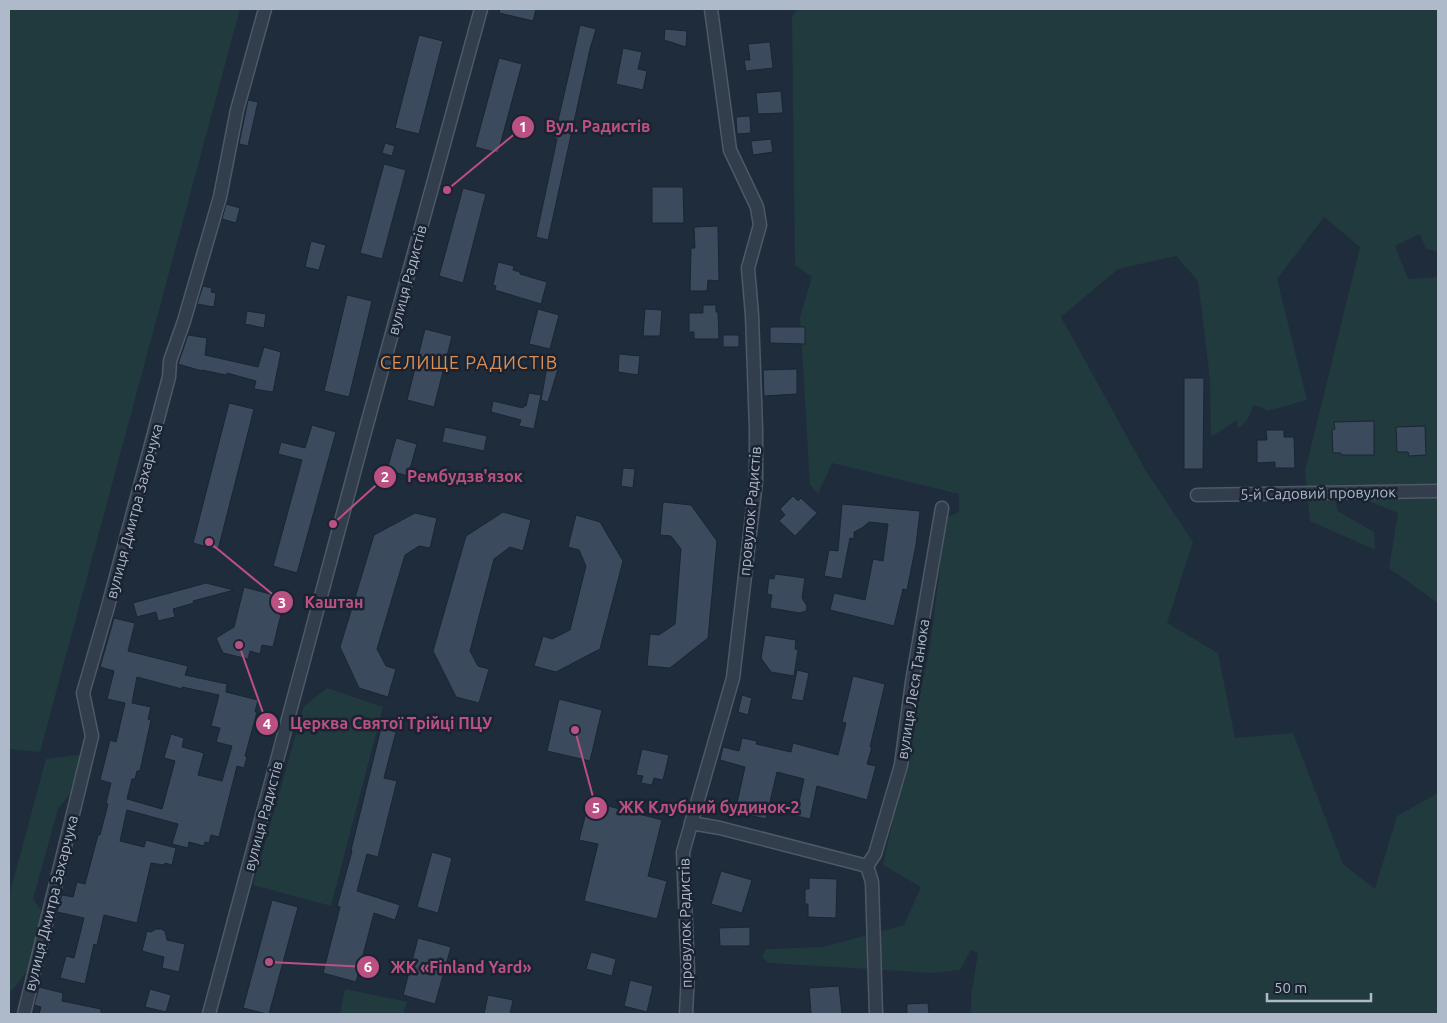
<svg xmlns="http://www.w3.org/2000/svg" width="1447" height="1023" viewBox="0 0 1447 1023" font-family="Ubuntu,sans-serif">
<rect width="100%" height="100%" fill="#1f2c3c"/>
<g fill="#213a3d">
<polygon points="9,9 240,9 40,752 9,749"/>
<path d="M 797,9 L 1438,9 L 1438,251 L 1426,249 L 1420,234 L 1395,246 L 1408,279 L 1438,277 L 1438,603 L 1389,568 L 1398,513 L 1331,486 L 1338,511 L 1374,532 L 1375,550 L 1310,521 L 1305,471 L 1360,247 L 1324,217 L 1277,279 L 1307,400 L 1267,411 L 1261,407 L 1253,405 C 1250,415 1247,425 1237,428 L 1237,420 L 1211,437 L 1210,379 L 1198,281 L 1176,256 L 1118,269 L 1061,317 L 1146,471 L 1193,542 L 1167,623 L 1218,653 L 1235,738 L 1293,733 L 1343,864 L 1375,889 L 1397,816 L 1438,793 L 1438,1014 L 971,1014 L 971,996 L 978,953 L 971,950 L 960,970 L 933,973 L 769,963 L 762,957 L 766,949 L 823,947 L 904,925 L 921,887 L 883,865 L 930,647 L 946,518 L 959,512 L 959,494 L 832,463 L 818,494 L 810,485 L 800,317 L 812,277 L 795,265 L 792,17 Z"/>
<polygon points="327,688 383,707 331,906 253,885 304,706"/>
<polygon points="84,754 77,785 58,809 33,899 44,915 31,966 9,994 9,896 46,759"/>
<polygon points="345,989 407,1002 403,1014 340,1014"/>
</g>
<g fill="#3b4a5d" stroke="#1b2533" fill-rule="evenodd">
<polygon points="500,9 536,9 533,21 499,13"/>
<polygon points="580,25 596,29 590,49 548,240 536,237 557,139 554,138"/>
<polygon points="665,29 687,31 686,47 664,40"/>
<polygon points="419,35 443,41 419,134 395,128"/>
<polygon points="770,42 773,68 746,71 744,60 750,60 748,44"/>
<polygon points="623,48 642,52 638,69 647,71 643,90 616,84"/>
<polygon points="499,58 522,64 498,153 475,147"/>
<polygon points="781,91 783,113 758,114 756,93"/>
<polygon points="248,100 258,102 248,146 239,144"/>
<polygon points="750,116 751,133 737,134 736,117"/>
<polygon points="771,139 773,152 753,155 751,141"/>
<polygon points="385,143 395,146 392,156 382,153"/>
<polygon points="384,164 406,170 382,259 360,253"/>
<polygon points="652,187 683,187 684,223 652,223"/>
<polygon points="463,188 486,194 463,283 439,276"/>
<polygon points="226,204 240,208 236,223 222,219"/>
<polygon points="718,226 719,281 708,280 707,291 690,291 691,248 695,248 694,227"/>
<polygon points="311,241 326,245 319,270 305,267"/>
<polygon points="498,262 514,266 513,270 520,272 520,274 547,282 541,304 495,290 496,286 493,285"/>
<polygon points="203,286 212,288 211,292 216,293 214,307 197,304"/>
<polygon points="347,295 372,301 349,397 324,391"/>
<polygon points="703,305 716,305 716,312 718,312 719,339 694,339 694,332 689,332 689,313 703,313"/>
<polygon points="538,309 559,315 550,349 529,344"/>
<polygon points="645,309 662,310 660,336 643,336"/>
<polygon points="247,311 266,314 264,328 245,324"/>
<polygon points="770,327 805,327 805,344 770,343"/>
<polygon points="425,329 452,336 434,407 407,400"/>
<polygon points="188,335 207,338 205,355 258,367 264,347 281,352 273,392 254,389 256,381 227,373 226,375 202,370 202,371 178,364"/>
<rect x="723" y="335" width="16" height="12"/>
<polygon points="619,354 640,356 638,375 618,372"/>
<polygon points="547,367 558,369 548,402 541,400"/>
<polygon points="797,369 797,394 764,396 763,370"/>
<polygon points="1184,378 1204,378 1203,469 1184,469"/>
<polygon points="529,393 541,395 534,429 519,426 521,420 491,412 493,401 523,408 524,406 526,406"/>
<polygon points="229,403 254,409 218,550 193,543"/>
<polygon points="1374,421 1374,455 1341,455 1341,453 1333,453 1332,430 1335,429 1334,422"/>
<polygon points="312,425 336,432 297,573 273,566 302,460 278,454 281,442 305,448"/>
<polygon points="1425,426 1426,455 1409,456 1408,452 1397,452 1396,427"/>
<polygon points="445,427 487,436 484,451 442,442"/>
<polygon points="1266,430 1284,430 1284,437 1294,437 1295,468 1275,468 1275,462 1257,463 1257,440 1267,440"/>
<polygon points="396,438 417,444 408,476 387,470"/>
<polygon points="623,468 635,469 633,488 621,486"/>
<polygon points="793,496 798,501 801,498 817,513 795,536 779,521 785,515 780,509"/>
<polygon points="663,502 691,505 717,541 708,638 670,668 647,666 650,634 659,635 675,624 681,549 671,536 660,535"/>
<polygon points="842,504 920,511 916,545 907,590 903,589 894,626 830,610 834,593 865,600 873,559 883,561 888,524 869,522 862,528 854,532 854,539 850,538 842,579 824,576 829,550 838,551"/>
<polygon points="503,512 531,520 523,551 510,547 494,559 470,651 478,666 489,669 479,703 456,697 433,651 466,536"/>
<polygon points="415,513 437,518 430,548 419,546 405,555 377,649 386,666 396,669 388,697 359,688 340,647 374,535"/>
<polygon points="576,515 600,522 623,561 600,649 556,672 534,666 543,636 552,639 570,630 586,566 579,550 568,547"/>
<polygon points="775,574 805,578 802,598 807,606 806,611 800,613 770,608 772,595 767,594 769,578 774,579"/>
<polygon points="206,583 234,590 193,601 194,603 173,609 175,617 158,621 156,612 137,617 133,603"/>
<polygon points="244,587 285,598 273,647 262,645 260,654 250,651 248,659 223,653 216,638 234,627"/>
<path d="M 114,618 L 135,623 L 128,651 L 188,666 L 185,675 L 227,684 L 226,692 L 258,700 L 255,712 L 257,712 L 245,756 L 247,757 L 244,768 L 237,766 L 219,837 L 211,835 L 209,843 L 205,842 L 204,846 L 189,842 L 188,848 L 172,844 L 178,824 L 127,810 L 120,841 L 144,847 L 146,840 L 176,848 L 172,865 L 165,863 L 164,865 L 151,863 L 137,923 L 104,915 L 97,945 L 94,944 L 85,984 L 60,978 L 66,956 L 74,958 L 84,918 L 57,912 L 62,895 L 73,897 L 77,882 L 85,884 L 98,835 L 100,835 L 108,804 L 106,803 L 111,783 L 100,780 L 110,740 L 116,742 L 125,703 L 107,699 L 114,671 L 100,667 ZM 137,677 L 182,689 L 182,687 L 219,695 L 211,726 L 220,728 L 216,742 L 232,746 L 222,781 L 198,775 L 204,753 L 182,747 L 184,738 L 171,734 L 164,758 L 175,761 L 162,809 L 127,799 L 132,779 L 135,779 L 137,771 L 140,771 L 151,720 L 148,719 L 151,707 L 132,703 Z"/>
<polygon points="765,635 796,640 795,649 798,650 794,676 771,672 761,658"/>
<polygon points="797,670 809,673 803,701 791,699"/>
<polygon points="853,676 885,684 870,747 872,747 867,764 876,766 867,800 817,786 810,819 796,816 804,779 777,772 766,819 735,812 745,767 720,760 723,747 739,751 742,738 757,741 756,744 791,752 793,743 838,755 846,723 842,722"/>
<polygon points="742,695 752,698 748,715 738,712"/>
<polygon points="559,699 602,710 590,761 547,751"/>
<polygon points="381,728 396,732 384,778 397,781 378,857 367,854 357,891 400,905 395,920 374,913 356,982 323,973 340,907 337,906 352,851 351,850"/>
<polygon points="642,749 669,755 663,780 654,778 652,785 641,783 643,776 636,775"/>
<polygon points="589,801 662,820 648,876 667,881 657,919 584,901 598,844 579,840"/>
<polygon points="432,852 452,858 438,913 417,907"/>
<polygon points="721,871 752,880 742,913 711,904"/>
<polygon points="809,878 837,879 836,918 808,917 808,904 805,904 805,889 809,889"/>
<polygon points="272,900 298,907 269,1014 267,1014 243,1008"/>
<polygon points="750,927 750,946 720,946 719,928"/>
<polygon points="156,929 161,929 165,931 167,940 185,944 179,972 162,968 164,957 142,951 147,931 151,932"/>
<polygon points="418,938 451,947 435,1004 403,995"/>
<polygon points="591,952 616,959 612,976 586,969"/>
<polygon points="630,980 653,986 647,1012 624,1006"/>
<polygon points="839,986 842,1014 811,1014 809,988"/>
<polygon points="39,987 63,993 62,1001 101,1009 101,1014 39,1014 41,1007 34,1005"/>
<polygon points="150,989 171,995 166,1012 145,1007"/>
<polygon points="488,995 513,1000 510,1014 484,1014"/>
<polygon points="928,1003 929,1014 907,1014 907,1004"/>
</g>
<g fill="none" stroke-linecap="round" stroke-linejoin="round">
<defs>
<g id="minor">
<polyline points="1197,495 1438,491"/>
<polyline points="691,823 720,828 867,866"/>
<polyline points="867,866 875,854 901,765 912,682 942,508"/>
<polyline points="867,866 872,882 876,1014"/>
<polyline points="24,1014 92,736 83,693 107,610 169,377 170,361 184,321 220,197 237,110 265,9"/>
<polyline points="209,1014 366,428 481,9"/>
<polyline points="686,1014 688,973 683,852 733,678 756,482 756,429 752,315 748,268 760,225 757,207 730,150 711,9"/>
</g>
</defs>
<use href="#minor" stroke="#4e5967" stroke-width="15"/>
<use href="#minor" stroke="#333e4c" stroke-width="12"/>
</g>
<g text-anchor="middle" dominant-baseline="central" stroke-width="5" stroke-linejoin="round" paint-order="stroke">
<g font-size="15" fill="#aeb9c9" stroke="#192331">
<text transform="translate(407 280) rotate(-75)">вулиця Радистів</text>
<text transform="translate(1318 493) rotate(-1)">5-й Садовий провулок</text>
<text transform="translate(134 511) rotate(-75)">вулиця Дмитра Захарчука</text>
<text transform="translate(750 511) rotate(-85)">провулок Радистів</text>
<text transform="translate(913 689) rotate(-81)">вулиця Леся Танюка</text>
<text transform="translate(263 816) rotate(-75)">вулиця Радистів</text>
<text transform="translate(51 903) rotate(-76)">вулиця Дмитра Захарчука</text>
<text transform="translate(685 923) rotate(-91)">провулок Радистів</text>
</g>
<g font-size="18" letter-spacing="1" fill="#df8f53" stroke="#192331">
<text x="469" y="362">СЕЛИЩЕ РАДИСТІВ</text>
</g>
</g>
<path fill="none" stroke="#bb5082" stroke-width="2" d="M447 190L523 127M333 524L385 477M209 542L282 602M239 645L267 724M575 730L596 808M269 962L368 967"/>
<g fill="#bb5082" stroke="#192331" stroke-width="2">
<circle cx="447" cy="190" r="5"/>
<circle cx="333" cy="524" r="5"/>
<circle cx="209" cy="542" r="5"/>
<circle cx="239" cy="645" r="5"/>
<circle cx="575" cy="730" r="5"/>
<circle cx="269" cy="962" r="5"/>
<circle cx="523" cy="127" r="12"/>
<circle cx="385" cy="477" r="12"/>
<circle cx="282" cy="602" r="12"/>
<circle cx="267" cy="724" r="12"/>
<circle cx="596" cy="808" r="12"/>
<circle cx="368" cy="967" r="12"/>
</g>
<g font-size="15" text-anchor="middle" font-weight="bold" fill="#fff">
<text x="523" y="132">1</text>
<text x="385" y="482">2</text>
<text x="282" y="608">3</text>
<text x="267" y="729">4</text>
<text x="596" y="813">5</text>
<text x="368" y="972">6</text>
</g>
<g font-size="16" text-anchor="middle" font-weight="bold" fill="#bb5082" stroke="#192331" stroke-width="5" stroke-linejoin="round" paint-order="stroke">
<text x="598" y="132">Вул. Радистів</text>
<text x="465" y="482">Рембудзв'язок</text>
<text x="334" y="608">Каштан</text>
<text x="391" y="729">Церква Святої Трійці ПЦУ</text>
<text x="709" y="813">ЖК Клубний будинок-2</text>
<text x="461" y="973">ЖК «Finland Yard»</text>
</g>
<rect width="1447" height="1023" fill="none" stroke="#aeb9c9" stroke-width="20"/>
<path d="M1267 993v8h104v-8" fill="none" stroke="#aeb9c9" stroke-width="2.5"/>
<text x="1274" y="993" font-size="15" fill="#aeb9c9" stroke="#192331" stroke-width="4" paint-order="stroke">50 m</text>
</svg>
